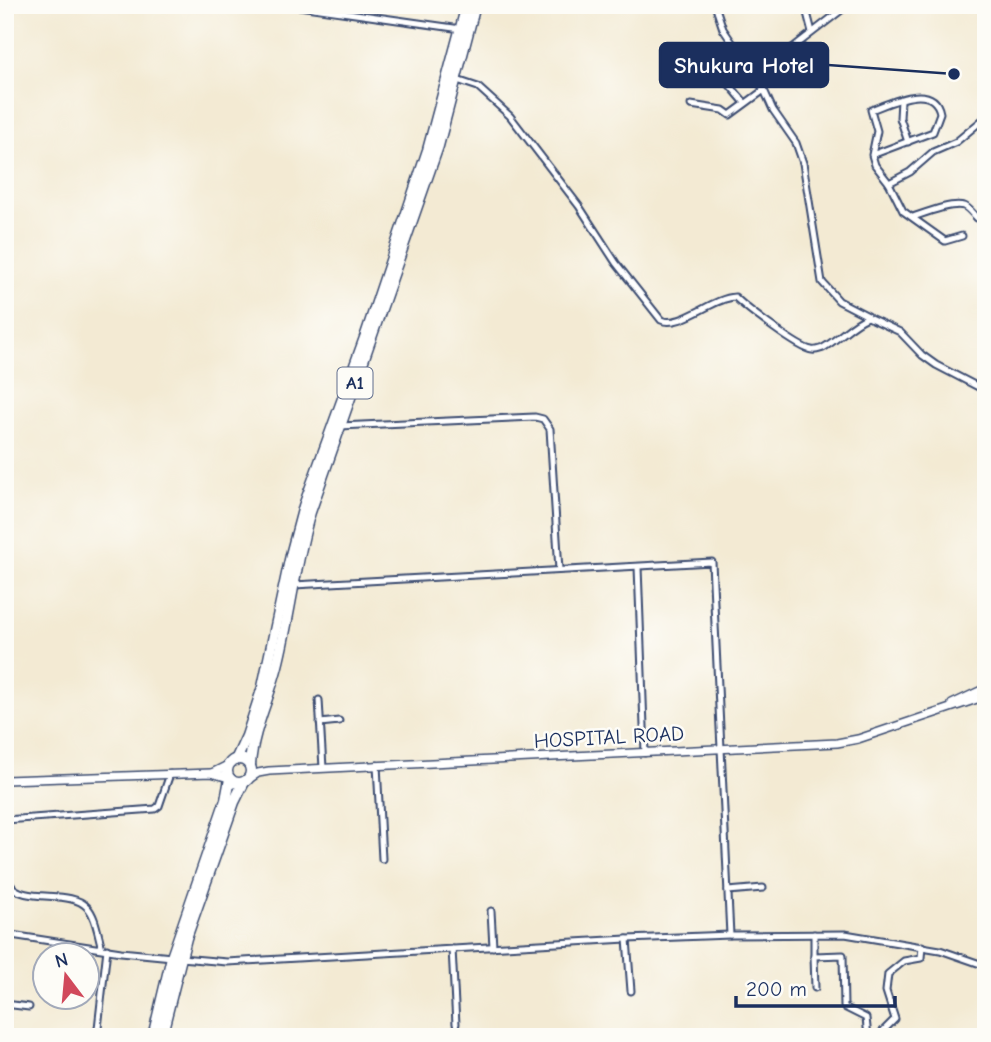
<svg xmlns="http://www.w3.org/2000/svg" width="991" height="1042" viewBox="0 0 991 1042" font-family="'Comic Neue',sans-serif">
<rect width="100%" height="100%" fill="#fdfcf7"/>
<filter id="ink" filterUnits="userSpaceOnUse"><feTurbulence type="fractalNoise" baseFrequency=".0143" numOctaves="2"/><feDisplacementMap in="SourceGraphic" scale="14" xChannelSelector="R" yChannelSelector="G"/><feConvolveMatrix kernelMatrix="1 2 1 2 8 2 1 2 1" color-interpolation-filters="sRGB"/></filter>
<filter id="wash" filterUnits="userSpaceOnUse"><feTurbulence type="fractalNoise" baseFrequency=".00686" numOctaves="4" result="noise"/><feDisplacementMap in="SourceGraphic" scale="28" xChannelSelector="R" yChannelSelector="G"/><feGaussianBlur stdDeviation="1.57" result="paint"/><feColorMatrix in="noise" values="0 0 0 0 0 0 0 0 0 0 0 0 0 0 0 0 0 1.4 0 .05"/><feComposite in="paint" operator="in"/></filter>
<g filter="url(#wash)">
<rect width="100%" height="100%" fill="#f3ead3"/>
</g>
<g filter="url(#ink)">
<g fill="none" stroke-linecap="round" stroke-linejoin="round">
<defs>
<g id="street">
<polyline points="292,5 461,29"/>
<polyline points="715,5 723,29 764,90 773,110 796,143 803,163 822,282 839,301 868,316"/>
<polyline points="805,5 812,32"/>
<path d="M 742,54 C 755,65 763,66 778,59 L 848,5"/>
<path d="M 457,80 L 478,87 L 510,116 L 579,206 L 616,263 L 661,320 C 680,329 712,298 735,297 C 745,307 799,349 812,350 C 815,351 820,349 823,348 C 839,339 851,324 868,317 L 900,332 L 922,355 L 936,365 L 986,391"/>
<polyline points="728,83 745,103"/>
<polyline points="901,100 900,118 908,142"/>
<polyline points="691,105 723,110 730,115 764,90 767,64"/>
<path d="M 872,155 L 933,132 L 940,113 C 934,81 890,103 871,110 L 877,131 L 872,155 L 875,165 L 889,183 L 903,211 L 945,241 L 962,236"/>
<polyline points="889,183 910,172 933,152 956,142 986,117"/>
<path d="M 913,217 C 925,213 952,202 964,206 C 969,208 973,214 977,218"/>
<polyline points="340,426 535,417 543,419 550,429 559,570"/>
<polyline points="638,567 645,753"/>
<polyline points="294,585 712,562 730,935"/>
<polyline points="319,700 323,768"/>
<polyline points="320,723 339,721"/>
<polyline points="377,765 382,859"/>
<polyline points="5,820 155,809 159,806 170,774"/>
<path d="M 5,862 C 6,869 6,878 10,884 C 22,904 71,889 87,907 C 96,916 98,936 102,948"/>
<polyline points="728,891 763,888"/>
<polyline points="491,911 493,947"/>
<polyline points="5,934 121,952 172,957"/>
<polyline points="814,934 814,956 843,955 844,1007 866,1018 868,1037"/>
<polyline points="627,939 631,991"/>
<polyline points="452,949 456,1024"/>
<polyline points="814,956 815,988"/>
<polyline points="181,958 227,962 627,939 730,935 845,934 940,950 986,966"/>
<polyline points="5,1004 29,1007"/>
<polyline points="97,1037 107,949"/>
<polyline points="877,1037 895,1019 886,991 888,974 904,961 921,958 922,946"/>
</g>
<g id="secondary">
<polyline points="952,704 986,688"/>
<polyline points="212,773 230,764"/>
<polyline points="249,779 258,773 269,771 837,743 858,739 986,696"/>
<polyline points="5,780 211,773 230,778"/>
</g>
<g id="highway">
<polyline points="980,5 986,12"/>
<circle cx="239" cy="771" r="12"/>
<polyline points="236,760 247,736 263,687 291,555 304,506 366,335 428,150 467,5"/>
<path d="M 250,765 C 252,731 269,698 277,666 C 290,615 295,562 310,512 L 438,146 L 475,5"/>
<polyline points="153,1037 172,957 226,800 230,779"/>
<polyline points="161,1037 186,938 234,802 244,782"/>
</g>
</defs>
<use href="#street" stroke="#3b4b70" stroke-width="9"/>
<use href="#secondary" stroke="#3b4b70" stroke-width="10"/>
<use href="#highway" stroke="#3b4b70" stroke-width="13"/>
<use href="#street" stroke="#fff" stroke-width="5"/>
<use href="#secondary" stroke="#fff" stroke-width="7"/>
<use href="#highway" stroke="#fff" stroke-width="10"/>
</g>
</g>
<g text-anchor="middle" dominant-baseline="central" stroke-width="5" stroke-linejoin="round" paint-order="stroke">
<rect fill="#fdfcf7" stroke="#5f6c8c" stroke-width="2" x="337.5" y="367.5" width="35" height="31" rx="5"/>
<g font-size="19" font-weight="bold" fill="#1b2f5e">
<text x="355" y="383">A1</text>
</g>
<g font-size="21" fill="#1b2f5e" stroke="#fdfcf7">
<text transform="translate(609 737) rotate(-3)">HOSPITAL ROAD</text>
</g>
</g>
<path fill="none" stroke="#1b2f5e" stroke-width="2.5" d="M954 74L828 65"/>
<circle fill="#1b2f5e" stroke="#fdfcf7" stroke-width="2.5" cx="954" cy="74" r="7"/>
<rect fill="#1b2f5e" stroke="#1b2f5e" stroke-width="2.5" x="660" y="43" width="168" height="44" rx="7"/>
<g font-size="23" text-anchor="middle" font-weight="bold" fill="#fff">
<text x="744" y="73">Shukura Hotel</text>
</g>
<rect width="991" height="1042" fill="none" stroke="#fdfcf7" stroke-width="28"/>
<g transform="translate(66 976) rotate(344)"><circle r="33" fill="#fdfcf7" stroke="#a3aaba" stroke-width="2"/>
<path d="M0-5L12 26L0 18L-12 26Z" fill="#d1495b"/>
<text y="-10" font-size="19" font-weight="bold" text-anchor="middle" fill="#1b2f5e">N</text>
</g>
<path d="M736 996v10h159v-10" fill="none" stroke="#1b2f5e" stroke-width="3.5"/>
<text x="746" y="996" font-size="21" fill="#1b2f5e" stroke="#fdfcf7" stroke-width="5" paint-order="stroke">200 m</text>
</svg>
